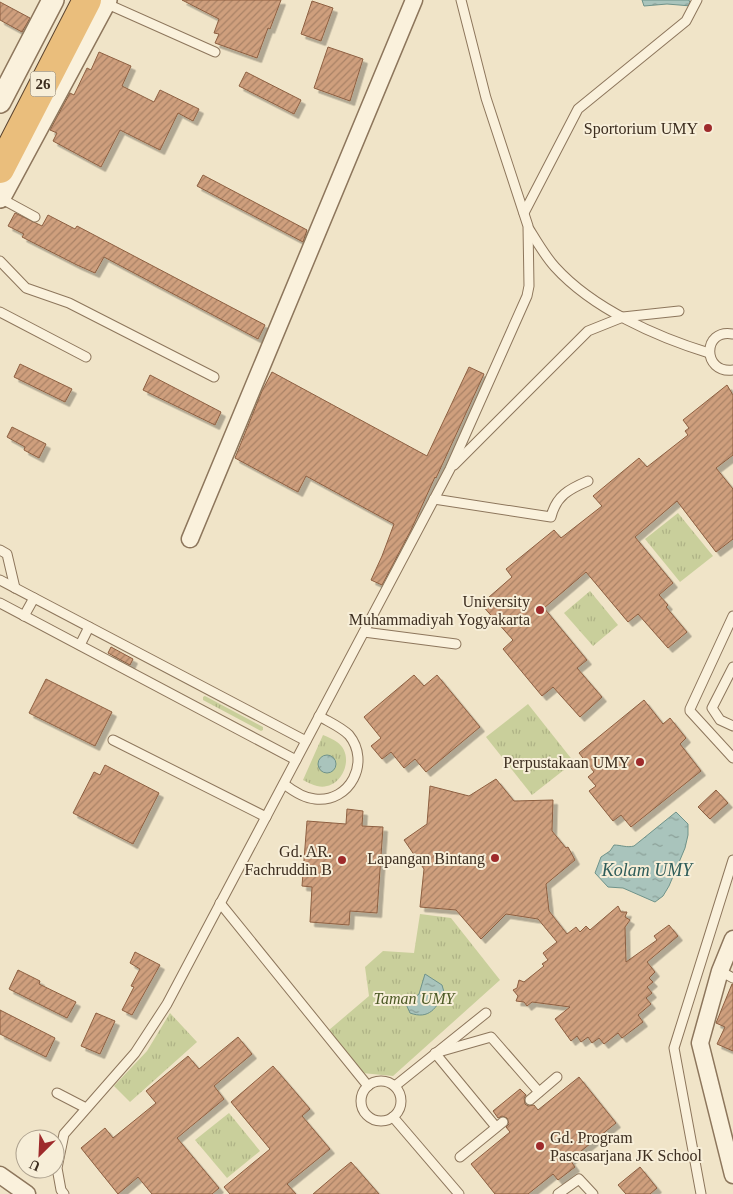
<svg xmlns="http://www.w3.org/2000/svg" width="733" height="1194" viewBox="0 0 733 1194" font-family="'Times New Roman',serif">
<defs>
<pattern id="park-tufts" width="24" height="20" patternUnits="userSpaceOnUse" patternTransform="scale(1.25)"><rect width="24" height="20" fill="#c9cf9b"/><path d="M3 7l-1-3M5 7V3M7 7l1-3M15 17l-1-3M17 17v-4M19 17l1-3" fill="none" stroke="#aeb285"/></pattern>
<pattern id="water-ripples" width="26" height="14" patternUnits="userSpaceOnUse" patternTransform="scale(1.25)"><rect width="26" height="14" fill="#a9c4bc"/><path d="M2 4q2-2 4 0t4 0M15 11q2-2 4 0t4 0" fill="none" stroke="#8ba098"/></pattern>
<pattern id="building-hatch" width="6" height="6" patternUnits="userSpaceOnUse" patternTransform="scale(1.25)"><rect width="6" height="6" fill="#cf9f7d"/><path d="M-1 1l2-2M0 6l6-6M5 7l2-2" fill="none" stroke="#a98266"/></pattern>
<filter id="shadow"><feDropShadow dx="4.5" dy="4.5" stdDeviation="0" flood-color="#0004"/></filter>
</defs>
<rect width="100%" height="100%" fill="#f0e4c8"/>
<g fill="url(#park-tufts)">
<polygon points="678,513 713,556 680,582 645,539"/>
<polygon points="590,591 618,625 593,646 564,613"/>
<polygon points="205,696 263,727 263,730 261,731 203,700 203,697"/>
<polygon points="528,704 574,762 532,795 486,737"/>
<path d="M 323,735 C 328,737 333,739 337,742 C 357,756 341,792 317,786 C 313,785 307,782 303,780 Z"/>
<polygon points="420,914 451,918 500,980 393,1076 362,1073 329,1030 369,996 365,967 383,951 414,953"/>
<polygon points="170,1013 197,1042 130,1102 114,1086 147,1051"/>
<polygon points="229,1113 260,1151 227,1178 195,1140"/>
</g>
<g fill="url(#water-ripples)" stroke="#6f938a">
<polygon points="642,0 689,0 691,6 667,4 644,6"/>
<circle cx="327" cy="764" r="9"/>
<path d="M 676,812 L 688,824 L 688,835 L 685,848 L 669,886 L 663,896 L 655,902 L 623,888 L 608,887 L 595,873 L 601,857 L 610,851 L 614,845 C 621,845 627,848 634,846 Z"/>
<path d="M 425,974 L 442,985 L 444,992 C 437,1008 429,1020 410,1013 L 406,1004 L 419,994 Z"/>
</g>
<g fill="url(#building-hatch)" stroke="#8d5f41" filter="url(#shadow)">
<polygon points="182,0 281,0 270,29 268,28 257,58 215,43 219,34 214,33 219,19"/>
<polygon points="312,1 333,8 321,41 301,34"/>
<polygon points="0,2 30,18 22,32 0,20"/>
<polygon points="328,47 363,59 350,101 314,88"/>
<polygon points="99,52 131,66 122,86 154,102 160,90 199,109 193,121 178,113 160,150 120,130 101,167 53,141 57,133 50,130 70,93 74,95 87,68 91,70"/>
<polygon points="246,72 301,100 294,114 239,86"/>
<polygon points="203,175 307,230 303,242 197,186"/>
<polygon points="15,213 42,226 48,215 75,229 77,226 265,325 258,339 104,257 95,273 77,265 22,237 24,234 8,226"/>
<polygon points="20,364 72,389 65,402 14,377"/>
<polygon points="469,367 484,374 436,478 435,477 411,530 382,585 371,580 382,556 394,524 306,476 298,492 235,458 262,391 272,372 427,456"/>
<polygon points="150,375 221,412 215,425 143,390"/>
<polygon points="727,385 733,395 733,455 716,468 733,489 733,539 716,552 677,501 635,537 673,583 659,595 668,605 666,607 687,632 668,648 638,614 628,622 586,572 544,608 587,660 577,668 602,697 580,717 553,687 542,696 503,649 513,640 481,604 512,577 506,569 554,530 561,538 602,506 593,496 639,458 647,467 688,435 685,431 689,428 683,420"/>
<polygon points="12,427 46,444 39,458 24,450 25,447 7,437"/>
<polygon points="111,647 133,659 130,665 108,653"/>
<polygon points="414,675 424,686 437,675 480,727 426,772 415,759 404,768 391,752 382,759 371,746 381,738 364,717"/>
<polygon points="46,679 112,712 95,746 29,713"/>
<polygon points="644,700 663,724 670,718 686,738 680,744 701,771 631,827 621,815 613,821 589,791 596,786 588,777 594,772 579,753"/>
<polygon points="105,765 159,793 133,844 73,813 94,772 100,775"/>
<polygon points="496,779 514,801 553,800 552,831 566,848 568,847 575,860 546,884 549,911 567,934 576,927 580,932 586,926 590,930 618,906 621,912 627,912 625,917 630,920 625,927 626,962 657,940 654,936 669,925 678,936 647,962 655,972 649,978 653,982 647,987 652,993 646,998 651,1004 638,1015 643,1022 622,1038 618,1033 604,1044 599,1038 592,1043 588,1037 581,1042 577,1036 571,1041 555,1019 570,1007 532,1002 527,1006 524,1002 516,1001 518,996 513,990 517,988 519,980 524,982 544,966 542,964 548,960 543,953 557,942 538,919 506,914 481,939 456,910 420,907 424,869 404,840 427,824 430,786 469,796"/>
<polygon points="716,790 728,803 710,819 698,807"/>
<polygon points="347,809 363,811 362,826 383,827 377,913 350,911 349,925 310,922 312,887 302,886 307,821 346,824"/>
<polygon points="135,952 160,965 132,1015 122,1010 134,987 131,986 140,969 130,963"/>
<polygon points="18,970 40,981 39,984 76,1002 67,1018 9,989"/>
<polygon points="732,984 733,984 733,1051 717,1044 725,1027 716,1023"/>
<polygon points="0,1010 55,1038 46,1057 0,1034"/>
<polygon points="96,1013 115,1021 100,1054 81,1046"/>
<polygon points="238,1037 252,1054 214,1086 224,1099 177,1138 219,1188 212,1194 152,1194 138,1177 118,1194 81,1148 105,1128 113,1138 156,1103 146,1091 188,1056 199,1069"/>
<polygon points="273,1066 310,1109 302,1116 330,1149 287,1184 296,1194 230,1194 224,1187 270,1149 231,1102"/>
<polygon points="579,1077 616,1123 570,1160 575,1167 558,1180 553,1174 528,1194 495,1194 471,1164 510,1132 506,1127 509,1124 507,1118 502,1116 498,1118 493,1111 520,1089 526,1095 524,1098 525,1104 528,1106 534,1105 538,1110"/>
<polygon points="351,1162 379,1194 313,1194 340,1171"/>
<polygon points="640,1167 657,1188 650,1194 626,1194 618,1185"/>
</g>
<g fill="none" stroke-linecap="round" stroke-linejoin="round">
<defs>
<g id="service">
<polyline points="105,3 215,52"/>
<polyline points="0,198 35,217"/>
<polyline points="524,213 578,109 686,21 697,0"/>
<path d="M 529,229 C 537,242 545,256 555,267 C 593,309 657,337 709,353"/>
<polyline points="0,261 26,288 69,303 214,377"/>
<polyline points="0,312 86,357"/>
<path d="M 733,334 C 702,328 702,374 733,370"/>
<polyline points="454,465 588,331 623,317 679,311"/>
<path d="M 434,499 L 551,517 C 556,496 569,489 588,481"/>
<polyline points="0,550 7,554 15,588"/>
<polyline points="0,580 306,741"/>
<polyline points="0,603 296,760"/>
<polyline points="24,616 34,598"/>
<polyline points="733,616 690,709 690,711 733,758"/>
<polyline points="364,632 456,644"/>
<polyline points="80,645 89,627"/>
<polyline points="733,667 712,708 720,720 733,726"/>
<polyline points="113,740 266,817"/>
<path d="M 284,784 C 293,791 303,798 315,799 C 350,803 371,762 349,735 C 341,727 329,722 319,716"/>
<polyline points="220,903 368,1086"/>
<polyline points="720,971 733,978"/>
<circle cx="381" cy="1101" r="20"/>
<polyline points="395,1086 486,1013"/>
<polyline points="57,1093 86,1108"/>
<polyline points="530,1100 557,1077"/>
<polyline points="393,1117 459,1194"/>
<polyline points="496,1127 435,1053 491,1037 539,1092"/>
<polyline points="460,1157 503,1122"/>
<polyline points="64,1194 61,1190 57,1168 64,1134 135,1053 167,1004 450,469 527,296 529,286 528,226 486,98 461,0"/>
<polyline points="558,1194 579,1179 593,1194"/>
<polyline points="701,1194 674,1048 733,860"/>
</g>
<g id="minor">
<polyline points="190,539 414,0"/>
<polyline points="733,939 720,971 700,1043 733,1175"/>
<polyline points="0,1175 27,1194"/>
</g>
<g id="tertiary">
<polyline points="0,102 53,0"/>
<polyline points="0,197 106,0"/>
</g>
<polyline id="trunk" points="0,169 87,0"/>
</defs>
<use href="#service" stroke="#8d765c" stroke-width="11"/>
<use href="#minor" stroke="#8d765c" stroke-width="19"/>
<use href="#tertiary" stroke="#8d765c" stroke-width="24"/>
<use href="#trunk" stroke="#5b4430" stroke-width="30"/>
<use href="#service" stroke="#faf1dc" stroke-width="9"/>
<use href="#minor" stroke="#faf1dc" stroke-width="16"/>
<use href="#tertiary" stroke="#faf1dc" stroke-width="21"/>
<use href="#trunk" stroke="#eabe7c" stroke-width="28"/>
</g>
<g fill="#9e2a2b" stroke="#f7eed8" stroke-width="2">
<circle cx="708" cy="128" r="5"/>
<circle cx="540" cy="610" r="5"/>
<circle cx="640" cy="762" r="5"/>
<circle cx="495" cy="858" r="5"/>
<circle cx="342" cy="860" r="5"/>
<circle cx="540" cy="1146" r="5"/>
</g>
<g text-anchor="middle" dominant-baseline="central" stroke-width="4" stroke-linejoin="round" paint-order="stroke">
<rect fill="#f7eed8" stroke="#756857" stroke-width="1" x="30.5" y="71.5" width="25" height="25" rx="4"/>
<g font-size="15" font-weight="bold" fill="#3d2e20">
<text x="43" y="84">26</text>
</g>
<g font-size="16" fill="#3d2e20" stroke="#f7eed8" text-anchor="end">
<text x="698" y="128">Sportorium UMY</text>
<text x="530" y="601">University<tspan x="530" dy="18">Muhammadiyah Yogyakarta</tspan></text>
<text x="630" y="762">Perpustakaan UMY</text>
<text x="332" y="851">Gd. AR.<tspan x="332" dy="18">Fachruddin B</tspan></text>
<text x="485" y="858">Lapangan Bintang</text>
<text x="550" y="1137" text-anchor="start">Gd. Program<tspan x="550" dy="18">Pascasarjana JK School</tspan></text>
</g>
<g font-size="16" font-style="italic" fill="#4d5a26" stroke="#f7eed8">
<text x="414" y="998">Taman UMY</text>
</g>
<g font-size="18" font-style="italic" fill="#2f5d5a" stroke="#f7eed8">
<text x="647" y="870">Kolam UMY</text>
</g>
</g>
<g transform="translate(40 1154) rotate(204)"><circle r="24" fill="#f7eed8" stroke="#ada18e"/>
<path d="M0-4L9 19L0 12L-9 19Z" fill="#9e2a2b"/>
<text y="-8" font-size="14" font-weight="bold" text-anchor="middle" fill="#3d2e20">U</text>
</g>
</svg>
